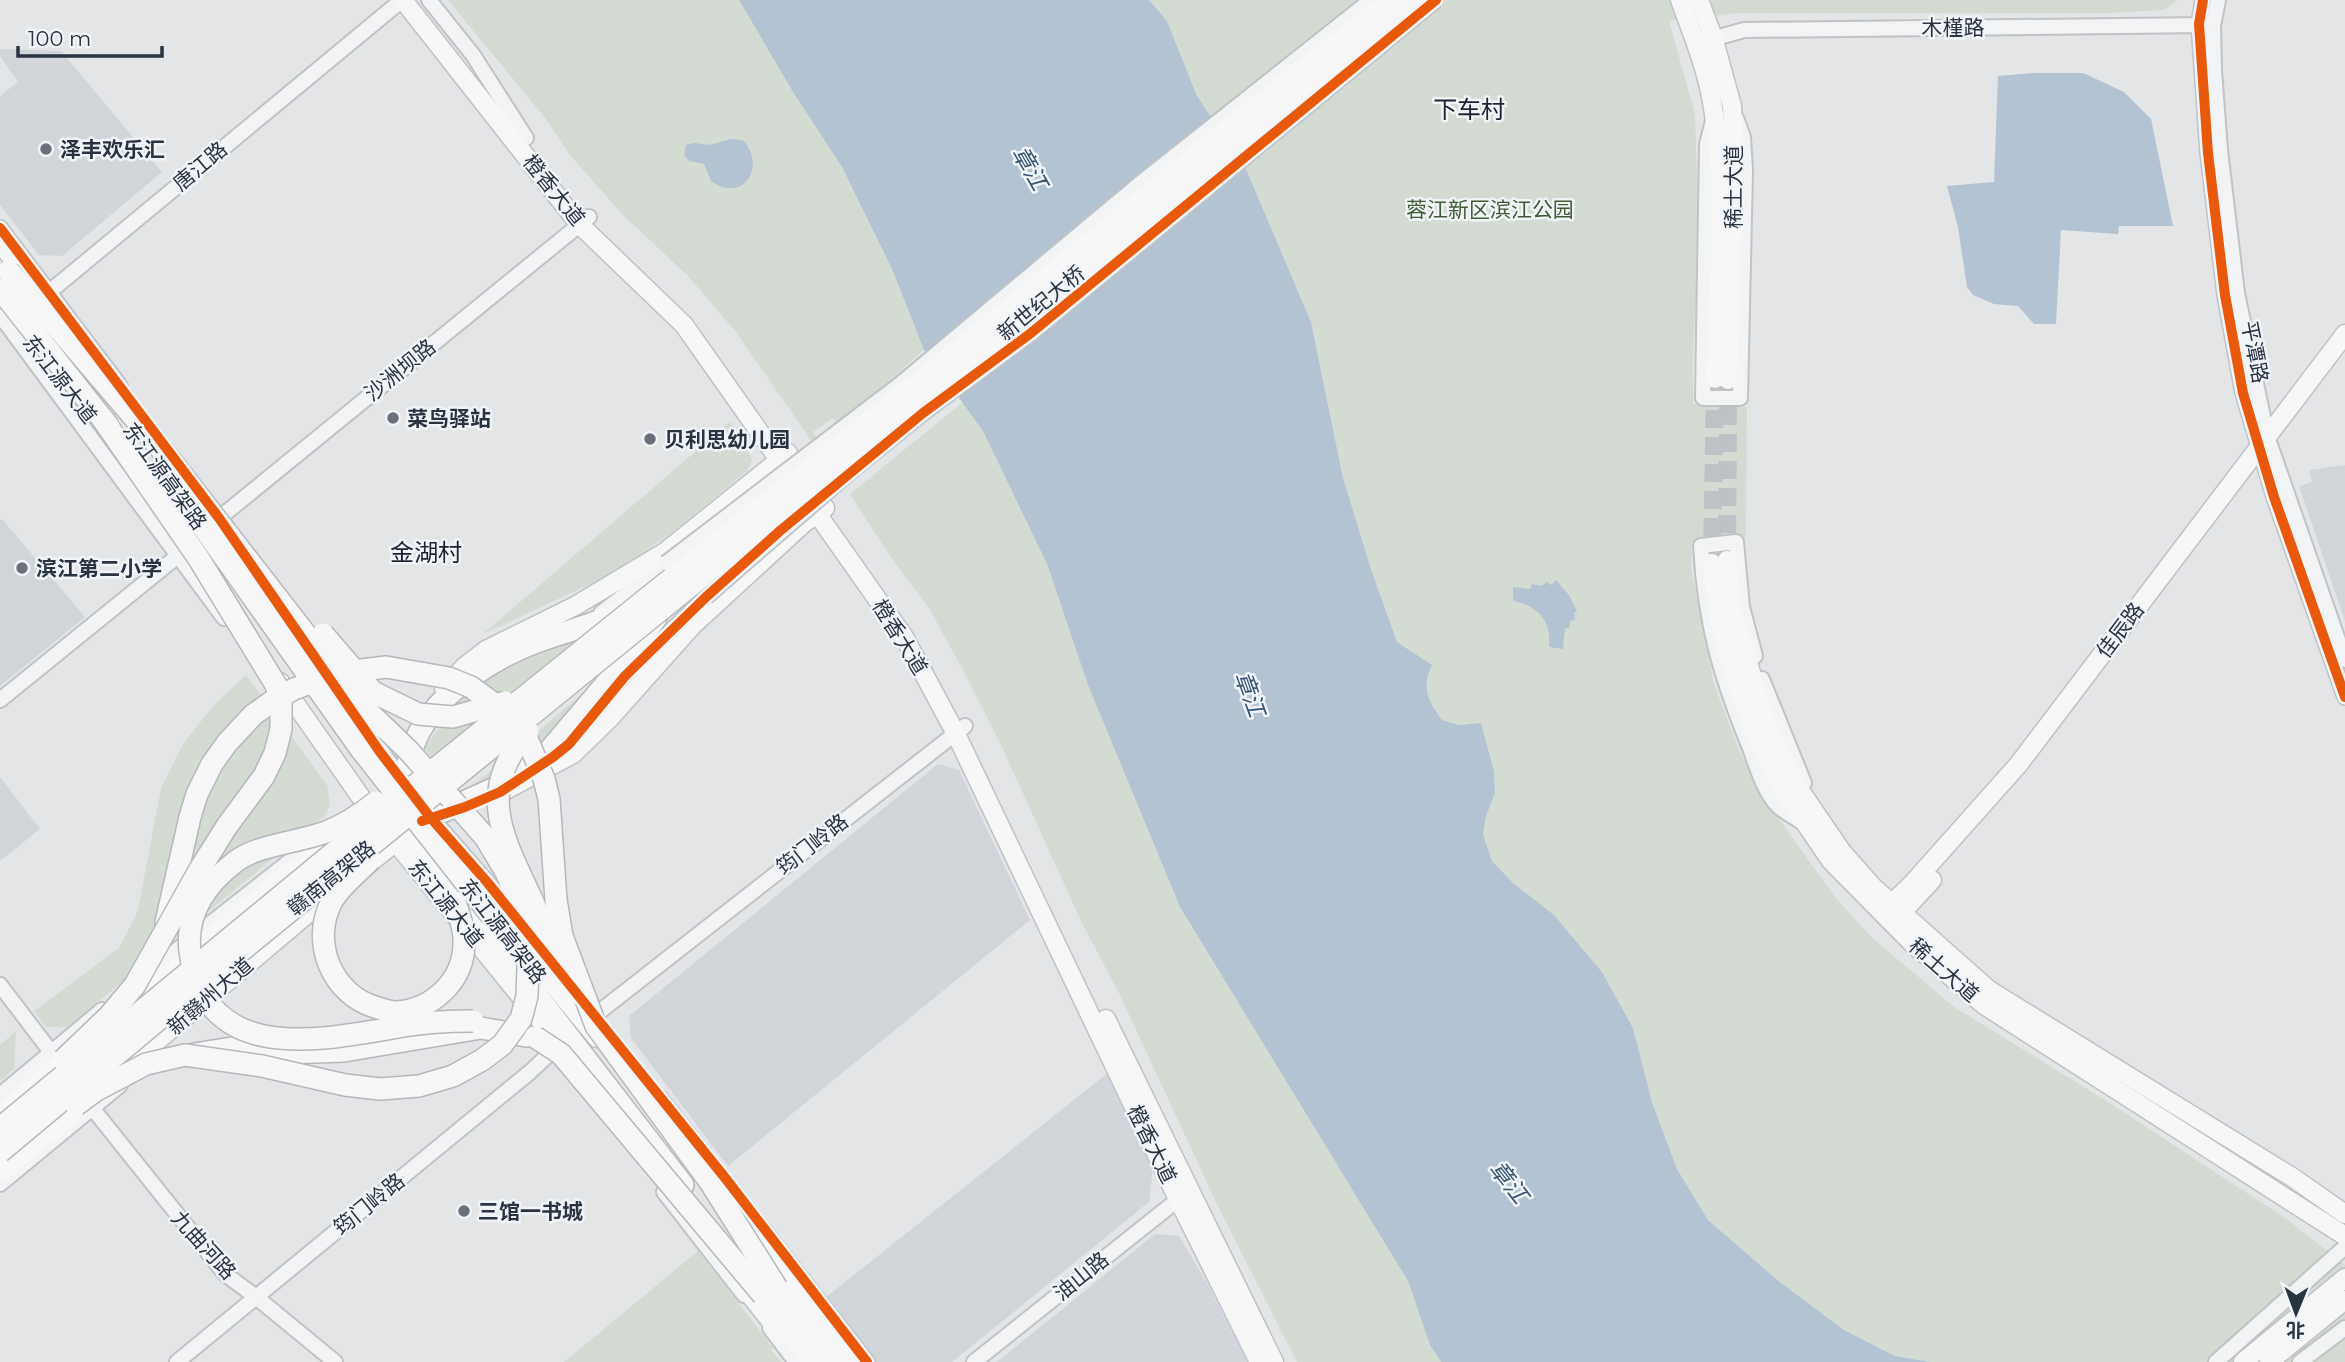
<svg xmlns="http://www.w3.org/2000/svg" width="2345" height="1362" viewBox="0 0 2345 1362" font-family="Montserrat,'Noto Sans SC',sans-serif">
<rect width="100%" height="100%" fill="#e3e5e7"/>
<g fill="#d2d5da">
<polygon points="0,49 61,51 162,172 62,256 39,255 0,205 0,96 18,82 0,56"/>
<polygon points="2345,465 2345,621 2299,486 2312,482 2309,470"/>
<polygon points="2,519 85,617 0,686 0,520"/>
<polygon points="938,764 959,770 1030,920 728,1166 631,1038 629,1016"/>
<polygon points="0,777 40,829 0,861"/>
<polygon points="1109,1072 1153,1168 1149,1202 952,1362 875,1362 825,1298"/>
<polygon points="1155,1234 1179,1236 1208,1285 1247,1362 997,1362"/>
</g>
<g fill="#d4dbd3">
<polygon points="448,0 739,0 793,92 842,167 892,269 924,350 839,424 833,418 813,432 820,444 815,446 736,332 688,276 623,215 570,155 546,119"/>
<path d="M 1149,0 L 2178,0 L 2164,10 L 2108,13 L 1738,13 L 1669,21 L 1695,114 L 1699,238 L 1693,353 L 1693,404 L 1747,407 L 1746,537 L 1692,542 L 1691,568 L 1714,684 L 1739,750 L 1765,800 L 1835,897 L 1870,936 L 1954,1007 L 2105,1100 L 2285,1218 L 2345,1265 L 2345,1362 L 1930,1362 L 1895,1356 L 1844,1330 L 1781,1283 L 1708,1220 L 1677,1169 L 1652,1102 L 1633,1028 L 1602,972 L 1554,915 L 1513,883 L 1492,861 L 1483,834 L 1486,816 L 1495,793 L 1494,771 L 1481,723 L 1459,725 L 1442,720 C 1428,701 1421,687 1432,665 L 1397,642 L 1372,572 L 1343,478 L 1311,322 L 1246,169 L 1197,96 L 1167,21 Z"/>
<polygon points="963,402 983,431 1047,564 1088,685 1180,907 1408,1281 1430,1345 1441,1362 1297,1362 1216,1202 1119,993 1081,921 1002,747 963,670 929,608 892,559 850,494"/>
<polygon points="730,422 742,437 752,460 747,471 675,530 612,574 483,634"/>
<path d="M 592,628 L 431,756 L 424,748 C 442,724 460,698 484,678 C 514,653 556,642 592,628 Z"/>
<polygon points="246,675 327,785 330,804 325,816 67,1027 46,1027 34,1011 119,948 138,911 161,788 184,743 213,706"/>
<polygon points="605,675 525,763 460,796"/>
<polygon points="16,1031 14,1069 0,1081 0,1045"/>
<polygon points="698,1251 773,1348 771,1350 781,1362 564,1362"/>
</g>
<g fill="#b3c3d1">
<path d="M 739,0 L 1149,0 L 1167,21 L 1197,96 L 1246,169 L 1311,322 L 1343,478 L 1372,572 L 1397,642 L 1432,665 C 1421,687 1428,701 1442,720 L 1459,725 L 1481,723 L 1494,771 L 1495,793 L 1486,816 L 1483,834 L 1492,861 L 1513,883 L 1554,915 L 1602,972 L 1633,1028 L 1652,1102 L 1677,1169 L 1708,1220 L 1781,1283 L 1844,1330 L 1895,1356 L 1930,1362 L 1441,1362 L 1430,1345 L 1408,1281 L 1180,907 L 1088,685 L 1047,564 L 983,431 L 924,350 L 892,269 L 842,167 L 793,92 Z"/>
<polygon points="2034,73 2083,73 2124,92 2151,119 2173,226 2119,226 2118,234 2061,230 2056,324 2034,324 2018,306 1994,304 1973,295 1967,287 1958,227 1947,186 1994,182 1998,76"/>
<path d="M 731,139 L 743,140 C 768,168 741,204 711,181 L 704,164 L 689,161 L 684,155 L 686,145 L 695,143 L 709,145 Z"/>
<path d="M 1556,580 L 1569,595 L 1577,611 L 1574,613 L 1575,620 L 1570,621 L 1570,627 L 1565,629 L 1563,649 L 1549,647 C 1552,621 1538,606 1513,601 L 1513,587 L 1530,589 L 1532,584 L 1541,586 L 1547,582 L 1551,585 Z"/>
</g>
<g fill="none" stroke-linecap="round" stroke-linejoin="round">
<g stroke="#bec1c6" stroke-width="18" stroke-dasharray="18 9" stroke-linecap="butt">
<polyline points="1727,560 1728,381"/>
<polyline points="1712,563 1715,379"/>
</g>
<defs>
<g id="minor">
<polyline points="429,0 473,55 526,138"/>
<polyline points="2203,0 2199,24 2208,153 2225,295 2243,393 2274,497 2345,697"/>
<polyline points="2218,0 2213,26 2214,70 2220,150 2237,293 2267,436 2345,660"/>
<polyline points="1705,41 1744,30 2208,25"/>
<polyline points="1713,121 1707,144 1703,398 1740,398 1745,171 1743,137 1736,118"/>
<polyline points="0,228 120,386"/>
<polyline points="42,298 402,0"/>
<polyline points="0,315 224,618"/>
<polyline points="212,524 589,217"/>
<polyline points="601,613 666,563"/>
<path d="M 1755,656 L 1742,607 L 1736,542 L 1701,546 C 1705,623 1721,677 1750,748 C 1757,767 1764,792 1778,806 C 1784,812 1793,816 1800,821"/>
<polyline points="1762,679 1804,783"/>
<polyline points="621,680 706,597"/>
<polyline points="342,696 405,784"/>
<polyline points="0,700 185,550"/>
<polyline points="426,812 487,882 580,998"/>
<polyline points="145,975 319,838"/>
<polyline points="0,985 51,1052"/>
<polyline points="594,1016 965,726"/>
<polyline points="0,1095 102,1010"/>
<polyline points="661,1099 867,1362"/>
<polyline points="93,1109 225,1274 256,1297 335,1362"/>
<polyline points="0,1184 120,1085"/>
<polyline points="664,1192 744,1295"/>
<polyline points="770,1328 796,1362"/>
<polyline points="177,1362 530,1072 559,1045"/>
<polyline points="974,1362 1185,1194"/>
<polyline points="2216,1362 2345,1247"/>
<polyline points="2300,1362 2345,1328"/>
</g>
<g id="major">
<polyline points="403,0 579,224 684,325 904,637 955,732 1178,1199 1259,1362"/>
<path d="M 1680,0 C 1692,33 1706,67 1712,102 C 1728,192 1718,288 1715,379"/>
<polyline points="1699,0 1713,37 1732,106 1734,148 1733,215 1728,380"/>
<polyline points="0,242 30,283"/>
<polyline points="1727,560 1733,613 1767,725 1795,783 1842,852 1873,887 1989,990 2292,1177 2345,1214"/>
<polyline points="1712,563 1719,621 1735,677 1756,738 1786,795 1831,861 1914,945 1984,1005 2345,1236"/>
<polyline points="280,682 372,813 569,1056"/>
<polyline points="444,689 464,667 486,650 575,606 665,552 788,453"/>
<polyline points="502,792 573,754 610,718 692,626 804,523 825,508"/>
<polyline points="362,869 422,821 429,818"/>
<polyline points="486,903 597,1038"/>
<polyline points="1885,910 1912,884 2018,765 2345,334"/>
<polyline points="1894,921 1932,880"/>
<polyline points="118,1015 292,870 336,839"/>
<polyline points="1106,1019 1274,1362"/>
<polyline points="124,1069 338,888"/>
<polyline points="0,1114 73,1053"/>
<polyline points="0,1173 90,1099"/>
<polyline points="754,1235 853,1362"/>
<polyline points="742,1285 781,1334"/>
<polyline points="2243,1362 2345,1278"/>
<polyline points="2269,1362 2345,1300"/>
</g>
<g id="highway">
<path d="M 401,790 C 405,773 409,755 416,739 C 436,692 498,655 545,639 C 574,629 603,622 630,606"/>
<polyline points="422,821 497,787 548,752 621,666 656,618"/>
<polyline points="416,842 485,928 683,1185"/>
<polyline points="166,922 190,817 197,794 212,764"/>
<polyline points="194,1054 232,1048 287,1053 344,1051 481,1028 526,1036"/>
<polyline points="768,1275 835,1362"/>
<polyline points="754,1282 814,1362"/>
</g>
</defs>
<use href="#minor" stroke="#c1c3c5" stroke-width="18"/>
<use href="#major" stroke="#bfc2c5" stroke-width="21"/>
<use href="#highway" stroke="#b6b8bc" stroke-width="24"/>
<use href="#minor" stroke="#f2f3f5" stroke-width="14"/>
<use href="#major" stroke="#f6f6f7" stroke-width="18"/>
<use href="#highway" stroke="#f6f6f7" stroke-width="21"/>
<defs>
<g id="minor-bridge">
<polyline points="666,563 899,385 1138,185 1371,0"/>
<polyline points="706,597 850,472 923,413 1031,333 1436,0"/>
</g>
<g id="highway-bridge">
<polyline points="9,271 172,462 359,703 408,750 485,837 506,872 524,916 529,939 527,996 521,1019 502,1045 482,1060 453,1076 419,1086 380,1089 345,1085 262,1066 185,1055 146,1064 95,1091 76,1105"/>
<polyline points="0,289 109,427"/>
<polyline points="176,489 360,748 491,915"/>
<polyline points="323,634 373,692 418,714 453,717 505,702"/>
<path d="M 528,731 C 479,789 499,829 527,889 C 538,912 547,935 558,958"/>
<polyline points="212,764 227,743 253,715 274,700 294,689 337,673 386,667 449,678 471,687 513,718 528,741 544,779 549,799 556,900 562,936 596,1026 710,1182 777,1288"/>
<path d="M 376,802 C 361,814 344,825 326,832 C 300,842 256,845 235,862 C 205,885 183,917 191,958 C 211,1067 325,1039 404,1026 C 427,1022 449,1021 473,1021"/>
<path d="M 370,860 C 358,873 339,887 331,903 C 311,943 332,994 375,1007 C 381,1009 389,1012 396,1012 C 432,1010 464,981 464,943 C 465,929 459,915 455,902"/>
<polyline points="535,1037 561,1054 763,1295"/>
<polyline points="63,1060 109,1016 135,985 200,869 227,826 264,776 275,753 281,729 281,704 276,685 199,559 102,418"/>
<polyline points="0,1128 436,768 656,591 905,394 1230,128 1392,0"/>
<polyline points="0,1152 231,959 770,521 1419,0"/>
</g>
</defs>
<use href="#minor-bridge" stroke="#c1c3c5" stroke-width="18" stroke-linecap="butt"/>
<use href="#highway-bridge" stroke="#b6b8bc" stroke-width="24" stroke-linecap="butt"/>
<use href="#minor-bridge" stroke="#f2f3f5" stroke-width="14"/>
<use href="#highway-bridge" stroke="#f6f6f7" stroke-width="21"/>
<defs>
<g id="cycleway">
<polyline points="2203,0 2199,24 2208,153 2225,295 2243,393 2274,497 2345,697"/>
<polyline points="0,228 219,518 380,752 430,817 487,882 726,1179 867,1362"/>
<polyline points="422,821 465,807 500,792 553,757 569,744 625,676 706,597 781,530 923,413 1031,333 1436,0"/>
</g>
</defs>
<use href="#cycleway" stroke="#f1f4f7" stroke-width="15"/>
<use href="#cycleway" stroke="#e8590c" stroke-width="10"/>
</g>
<g fill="#6b717a" stroke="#f1f4f7" stroke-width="2.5">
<circle cx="46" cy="149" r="7"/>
<circle cx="393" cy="418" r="7"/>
<circle cx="650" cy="439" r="7"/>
<circle cx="22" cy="568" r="7"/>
<circle cx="464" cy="1211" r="7"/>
</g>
<g text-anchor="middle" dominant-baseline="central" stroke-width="5" stroke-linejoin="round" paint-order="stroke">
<g font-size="21" fill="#2a3340" stroke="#f1f4f7">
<text x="1953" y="27">木槿路</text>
<text transform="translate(200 166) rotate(-40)">唐江路</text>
<text transform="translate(1733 187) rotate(-90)">稀土大道</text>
<text transform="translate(554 190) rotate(51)">橙香大道</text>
<text transform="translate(1041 303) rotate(-39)">新世纪大桥</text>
<text transform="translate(2255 352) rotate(79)">平潭路</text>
<text transform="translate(400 370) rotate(-39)">沙洲坝路</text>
<text transform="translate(60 379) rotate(52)">东江源大道</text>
<text transform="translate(165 476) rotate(54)">东江源高架路</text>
<text transform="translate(2120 630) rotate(-53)">佳辰路</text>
<text transform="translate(900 637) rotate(58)">橙香大道</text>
<text transform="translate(812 844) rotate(-38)">筠门岭路</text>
<text transform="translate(331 878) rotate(-39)">赣南高架路</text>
<text transform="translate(446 903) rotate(51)">东江源大道</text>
<text transform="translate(503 931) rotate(52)">东江源高架路</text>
<text transform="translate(1944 970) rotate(41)">稀土大道</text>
<text transform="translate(210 996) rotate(-41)">新赣州大道</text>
<text transform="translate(1152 1144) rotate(64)">橙香大道</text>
<text transform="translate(369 1204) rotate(-39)">筠门岭路</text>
<text transform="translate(204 1245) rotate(48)">九曲河路</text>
<text transform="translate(1081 1276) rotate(-39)">油山路</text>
</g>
<g font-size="21" font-weight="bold" fill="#2a3340" stroke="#f1f4f7" text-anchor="start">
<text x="60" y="149">泽丰欢乐汇</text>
<text x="407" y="418">菜鸟驿站</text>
<text x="664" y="439">贝利思幼儿园</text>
<text x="36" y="568">滨江第二小学</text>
<text x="478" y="1211">三馆一书城</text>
</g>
<g font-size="21" fill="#415b38" stroke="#f1f4f7">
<text x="1490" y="209">蓉江新区滨江公园</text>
</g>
<g font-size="23" font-style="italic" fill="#375472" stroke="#f1f4f7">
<text transform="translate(1030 168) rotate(60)">章江</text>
<text transform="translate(1250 694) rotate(70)">章江</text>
<text transform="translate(1509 1182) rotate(52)">章江</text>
</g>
<g font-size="24" fill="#1d2431" stroke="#f1f4f7">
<text x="1469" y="109">下车村</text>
<text x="426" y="552">金湖村</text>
</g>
</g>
<g transform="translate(2296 1313) rotate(181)" stroke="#f1f4f7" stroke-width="5" paint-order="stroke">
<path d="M0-5L12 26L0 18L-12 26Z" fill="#2a3340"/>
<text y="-10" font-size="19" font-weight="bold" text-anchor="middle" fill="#2a3340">北</text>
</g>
<path d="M18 46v10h144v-10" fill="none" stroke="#2a3340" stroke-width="3.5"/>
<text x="28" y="46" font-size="21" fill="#2a3340" stroke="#f1f4f7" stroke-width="5" paint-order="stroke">100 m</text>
</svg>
